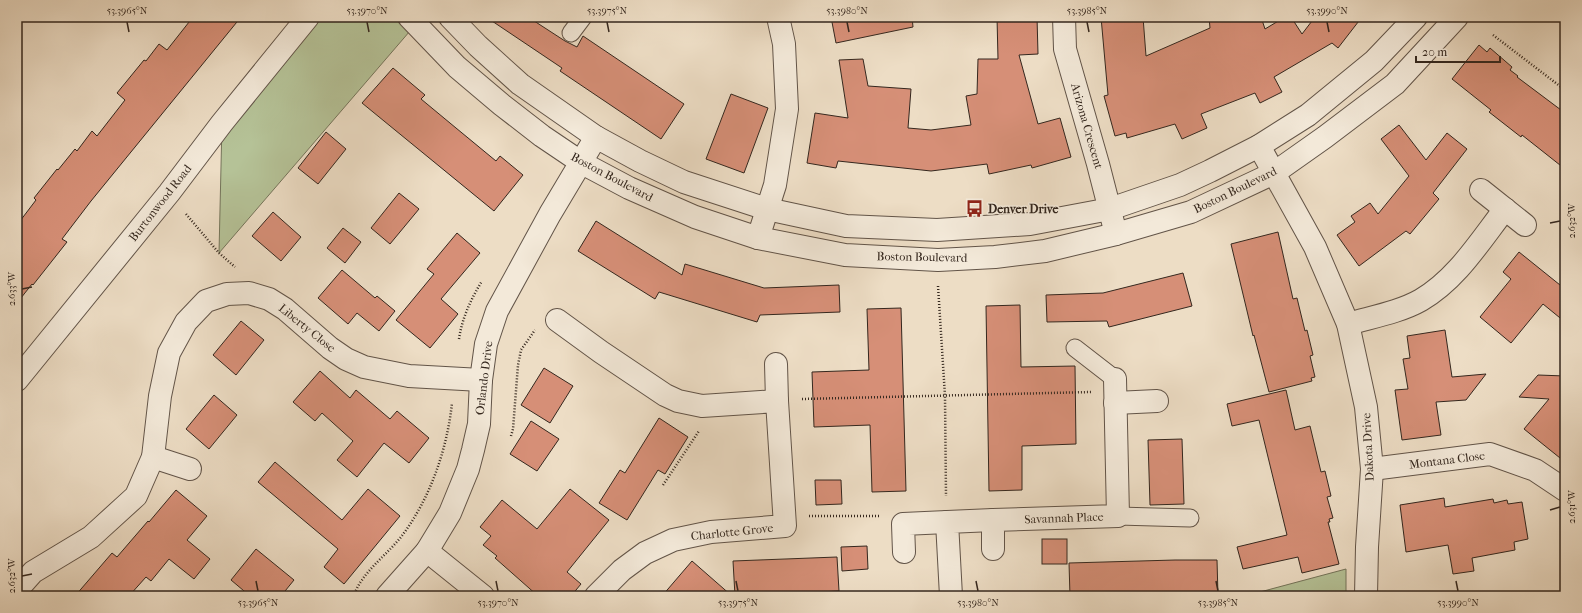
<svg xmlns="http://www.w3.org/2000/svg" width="1582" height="613" viewBox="0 0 1582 613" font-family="'IM FELL French Canon',serif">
<rect width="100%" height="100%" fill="#edddc5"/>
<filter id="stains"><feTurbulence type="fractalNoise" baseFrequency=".005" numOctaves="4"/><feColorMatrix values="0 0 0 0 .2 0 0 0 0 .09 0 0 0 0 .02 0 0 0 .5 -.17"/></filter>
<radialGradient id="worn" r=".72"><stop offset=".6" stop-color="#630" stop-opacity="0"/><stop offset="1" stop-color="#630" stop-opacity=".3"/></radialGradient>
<g fill="#b5c297" stroke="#74745a">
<polygon points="322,17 407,17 416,24 219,253 222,123"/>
<polygon points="1346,569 1346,596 1261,596 1260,592"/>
</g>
<g fill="#d68f77" stroke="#34271e">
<polygon points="193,17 241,17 91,201 62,239 67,242 33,285 32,284 17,303 17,225 36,200 34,198 57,169 58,170 75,149 77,151 92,131 97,136 125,100 117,93 144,60 146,61 159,44 167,50"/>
<polygon points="486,17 528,17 565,41 577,47 583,36 684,104 661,139 560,71 562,68"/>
<polygon points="831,17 912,17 913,27 836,43"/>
<polygon points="997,17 1037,17 1038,54 1019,55 1038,124 1060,118 1071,157 1032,168 1031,165 989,174 987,164 931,171 838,161 836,168 807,163 815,113 848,118 839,60 863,59 868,86 911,89 908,128 931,130 971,125 966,96 977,94 978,59 998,59"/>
<polygon points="1101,17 1143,17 1146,56 1210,28 1209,17 1261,17 1265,29 1285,17 1291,17 1302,34 1315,17 1362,17 1338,48 1332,43 1274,77 1282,92 1260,103 1255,93 1201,114 1207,128 1182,139 1175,124 1127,138 1126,133 1115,136 1104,96 1108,95"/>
<polygon points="1479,45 1487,52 1490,48 1512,67 1510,70 1518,76 1517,77 1565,113 1565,169 1522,135 1521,137 1489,112 1491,110 1452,79"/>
<polygon points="393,68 425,95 421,99 456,128 496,161 500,156 523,175 494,211 362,103"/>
<polygon points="731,94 768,108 744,173 706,159"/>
<polygon points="1399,125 1426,160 1447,133 1467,149 1433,193 1439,199 1410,234 1406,231 1359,266 1337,235 1355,222 1351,216 1370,203 1378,214 1409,176 1381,139"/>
<polygon points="326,132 346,149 318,184 298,168"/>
<polygon points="399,193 419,209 390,244 371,228"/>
<polygon points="273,212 301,237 281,261 252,236"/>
<polygon points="596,221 682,275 685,264 764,288 839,285 840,312 760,315 757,322 659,292 655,299 578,251"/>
<polygon points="343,228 361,242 345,263 327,248"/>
<polygon points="1278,232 1293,299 1297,298 1305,331 1307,330 1313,355 1310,356 1315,377 1311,378 1312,381 1269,392 1254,335 1253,336 1231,244"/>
<polygon points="457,233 480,253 441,299 458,314 430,348 396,320 434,274 427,269"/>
<polygon points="1519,252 1565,289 1565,322 1543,304 1511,343 1480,317 1511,279 1503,272"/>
<polygon points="342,270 375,298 377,296 395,311 379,331 357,313 348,324 318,298"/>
<polygon points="1183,273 1192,306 1109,327 1107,321 1047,322 1046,295 1103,293"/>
<polygon points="1020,305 1021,367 1075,366 1076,444 1022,446 1022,490 989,491 986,306"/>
<polygon points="901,308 906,491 872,492 870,425 814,427 812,372 869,370 867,309"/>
<polygon points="241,321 264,340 236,375 213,355"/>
<polygon points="1445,330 1452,377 1486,374 1466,400 1436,402 1441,435 1402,440 1395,390 1408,389 1403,359 1410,358 1407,336"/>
<polygon points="544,368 573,386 550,423 521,405"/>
<polygon points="320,371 350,398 356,390 390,419 397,411 429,438 409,463 384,443 357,477 337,460 353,441 322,413 315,421 293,402"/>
<polygon points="1538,375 1565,376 1565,462 1524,429 1549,399 1519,397"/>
<polygon points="1286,390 1295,430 1310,426 1321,472 1325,471 1331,496 1327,497 1333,518 1329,519 1330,522 1328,522 1339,564 1302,573 1298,557 1243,569 1237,547 1287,535 1259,420 1232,426 1227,404"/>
<polygon points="214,395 237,415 209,449 186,429"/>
<polygon points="659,418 688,437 665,474 658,470 627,520 599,503 620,470 625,473"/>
<polygon points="531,421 559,439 537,471 510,454"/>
<polygon points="1182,439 1184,504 1150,505 1148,440"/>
<polygon points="275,462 342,520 368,489 400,516 344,584 324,567 338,549 258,482"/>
<polygon points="815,480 841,480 842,504 816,505"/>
<polygon points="570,489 609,520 567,572 581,584 571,596 538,596 495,558 497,556 483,545 491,536 480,527 502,500 537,529"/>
<polygon points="176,490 207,516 187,540 210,559 194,579 169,559 151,581 146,577 129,596 75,596 112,553 117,557 148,521 149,522"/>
<polygon points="1444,498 1445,507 1493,499 1494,503 1507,500 1508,504 1522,502 1528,539 1514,542 1515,550 1472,558 1474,571 1453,574 1448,545 1406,552 1400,505"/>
<rect x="1042" y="539" width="25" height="25"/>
<polygon points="867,546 868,569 842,571 841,547"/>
<polygon points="256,549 294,580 281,596 250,596 231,580"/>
<polygon points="837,557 839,591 735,596 733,561"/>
<polygon points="1175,560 1217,560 1218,596 1070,596 1069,563"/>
<polygon points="692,561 732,596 662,596"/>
</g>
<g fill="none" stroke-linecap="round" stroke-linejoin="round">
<defs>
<g id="service">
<polyline points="571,33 583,17"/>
<polyline points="1075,348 1115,379"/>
<polyline points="1118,516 1190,518"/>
</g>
<g id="minor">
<polyline points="1064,17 1065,49 1098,164 1116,234"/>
<polyline points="1259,146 1315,247 1348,324 1366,407 1372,469 1367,547 1366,596"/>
<polyline points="1481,190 1525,225"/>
<polyline points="758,238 775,185 787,109 784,44 778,17"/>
<polyline points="557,320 601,352 665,395 678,401 702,406 777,401 785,526 711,532 673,540 645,553 622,570 596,596"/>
<path d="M 1348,324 C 1372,317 1400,312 1421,300 C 1457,279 1480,241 1505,209"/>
<polyline points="776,364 777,401"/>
<polyline points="17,380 169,193 222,123 308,17"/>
<polyline points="1115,403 1157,401"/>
<polyline points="153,457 190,469"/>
<polyline points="1372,469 1490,454 1535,470 1565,490"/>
<polyline points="993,549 993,520 1118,516 1115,379"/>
<polyline points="427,551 483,596"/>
<polyline points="904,552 903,524 947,522"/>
<polyline points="17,590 33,572 91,537 136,496 153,457 160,396 169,353 186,322 206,301 227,294 249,293 269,299 285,309 330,348 346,359 364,367 409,376 481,380"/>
<polyline points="387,596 427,551 450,513 468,469 473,450 479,424 481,380 486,344 497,311 550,214 596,137"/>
<polyline points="951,596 947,522 993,520"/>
</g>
<g id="tertiary">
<polyline points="409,17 457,67 502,105 542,136 582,163 629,188 695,217 758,238 845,255 938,260 995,257 1045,251 1116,234 1191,212 1274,173 1325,137 1395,84 1457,17"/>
<polyline points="450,17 478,46 520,84 596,137 640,161 684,182 767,209 846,226 937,230 1030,224 1110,209 1180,185 1210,171 1259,146 1308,115 1374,61 1416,17"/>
</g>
</defs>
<use href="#service" stroke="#625448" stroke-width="19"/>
<use href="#minor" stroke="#625448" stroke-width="24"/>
<use href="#tertiary" stroke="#625448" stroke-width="24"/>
<g stroke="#34271e" stroke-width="2.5" stroke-dasharray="1 2" stroke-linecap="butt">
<polyline points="1556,17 1565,25"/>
<polyline points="1493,35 1565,90"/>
<polyline points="186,214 219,253 235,267"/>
<polyline points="938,286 945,396 946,496"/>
<path d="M 459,339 C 462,318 471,299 482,281"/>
<polyline points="802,399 1091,392"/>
<polyline points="511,436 513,429 518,365 521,350 535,330"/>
<polyline points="663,485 699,431"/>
<polyline points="809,516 880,516"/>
<path d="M 353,596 C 356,591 358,585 362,580 C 373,564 389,552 401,537 C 430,499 447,450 452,403"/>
</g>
<use href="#service" stroke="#f3e9d9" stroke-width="17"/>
<use href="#minor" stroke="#f3e9d9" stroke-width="22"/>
<use href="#tertiary" stroke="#f3e9d9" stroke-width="22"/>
</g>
<path fill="none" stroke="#34271e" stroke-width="1.5" d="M 127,22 L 129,32M 367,22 L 369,32M 607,22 L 609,32M 847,22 L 849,32M 1087,22 L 1089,32M 1327,22 L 1329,32M 1550,223 L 1560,221M 22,289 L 32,287M 1550,510 L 1560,507M 22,576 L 32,574M 256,581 L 258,591M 496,581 L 498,591M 736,581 L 738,591M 976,581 L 978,591M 1216,581 L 1218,591M 1456,581 L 1458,591"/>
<defs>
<symbol id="bus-bare" viewBox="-9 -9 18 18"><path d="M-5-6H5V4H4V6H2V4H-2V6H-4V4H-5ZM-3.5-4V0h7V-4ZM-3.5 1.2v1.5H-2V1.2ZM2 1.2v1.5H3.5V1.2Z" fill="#8f2418" stroke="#f3e9d9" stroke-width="2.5" paint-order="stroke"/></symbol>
</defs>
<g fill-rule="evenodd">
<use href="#bus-bare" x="962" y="196" width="25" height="25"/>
</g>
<g text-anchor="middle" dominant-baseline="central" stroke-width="3" stroke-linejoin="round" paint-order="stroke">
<g font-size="12" fill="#34271e" stroke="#f3e9d9">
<text transform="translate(1087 126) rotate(74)">Arizona Crescent</text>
<text transform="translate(612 177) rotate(28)">Boston Boulevard</text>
<text transform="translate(1235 190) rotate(-26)">Boston Boulevard</text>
<text transform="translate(160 203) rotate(-52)">Burtonwood Road</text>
<text transform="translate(922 257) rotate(1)">Boston Boulevard</text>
<text transform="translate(307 328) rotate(39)">Liberty Close</text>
<text transform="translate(484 378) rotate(-83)">Orlando Drive</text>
<text transform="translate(1368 447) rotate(-93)">Dakota Drive</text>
<text transform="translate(1447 460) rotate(-7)">Montana Close</text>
<text transform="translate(1064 518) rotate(-2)">Savannah Place</text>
<text transform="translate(732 532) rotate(-6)">Charlotte Grove</text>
</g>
<g font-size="12" font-weight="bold" fill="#34271e" stroke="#f3e9d9" text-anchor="start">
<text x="988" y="209">Denver Drive</text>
</g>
</g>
<rect width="1582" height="613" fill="none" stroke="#edddc5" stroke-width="44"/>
<path d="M1416 56v6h84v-6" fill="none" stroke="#34271e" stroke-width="2"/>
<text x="1422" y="56" font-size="12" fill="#34271e" stroke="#f3e9d9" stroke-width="3" paint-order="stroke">20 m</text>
<rect x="22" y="22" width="1538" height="569" fill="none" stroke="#34271e" stroke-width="1.5"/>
<g font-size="10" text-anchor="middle" fill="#34271e">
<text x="127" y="14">53.3965°N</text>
<text x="367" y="14">53.3970°N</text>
<text x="607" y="14">53.3975°N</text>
<text x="847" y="14">53.3980°N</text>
<text x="1087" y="14">53.3985°N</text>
<text x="1327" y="14">53.3990°N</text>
<text transform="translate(1571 221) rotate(-90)" y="4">2.632°W</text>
<text transform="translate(11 289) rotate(-90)" y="4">2.633°W</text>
<text transform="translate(1571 507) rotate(-90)" y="4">2.631°W</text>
<text transform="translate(11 576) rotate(-90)" y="4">2.632°W</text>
<text x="258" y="606">53.3965°N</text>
<text x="498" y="606">53.3970°N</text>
<text x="738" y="606">53.3975°N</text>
<text x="978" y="606">53.3980°N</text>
<text x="1218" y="606">53.3985°N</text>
<text x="1458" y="606">53.3990°N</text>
</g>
<rect width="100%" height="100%" filter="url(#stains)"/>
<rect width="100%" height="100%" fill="url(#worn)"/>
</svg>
